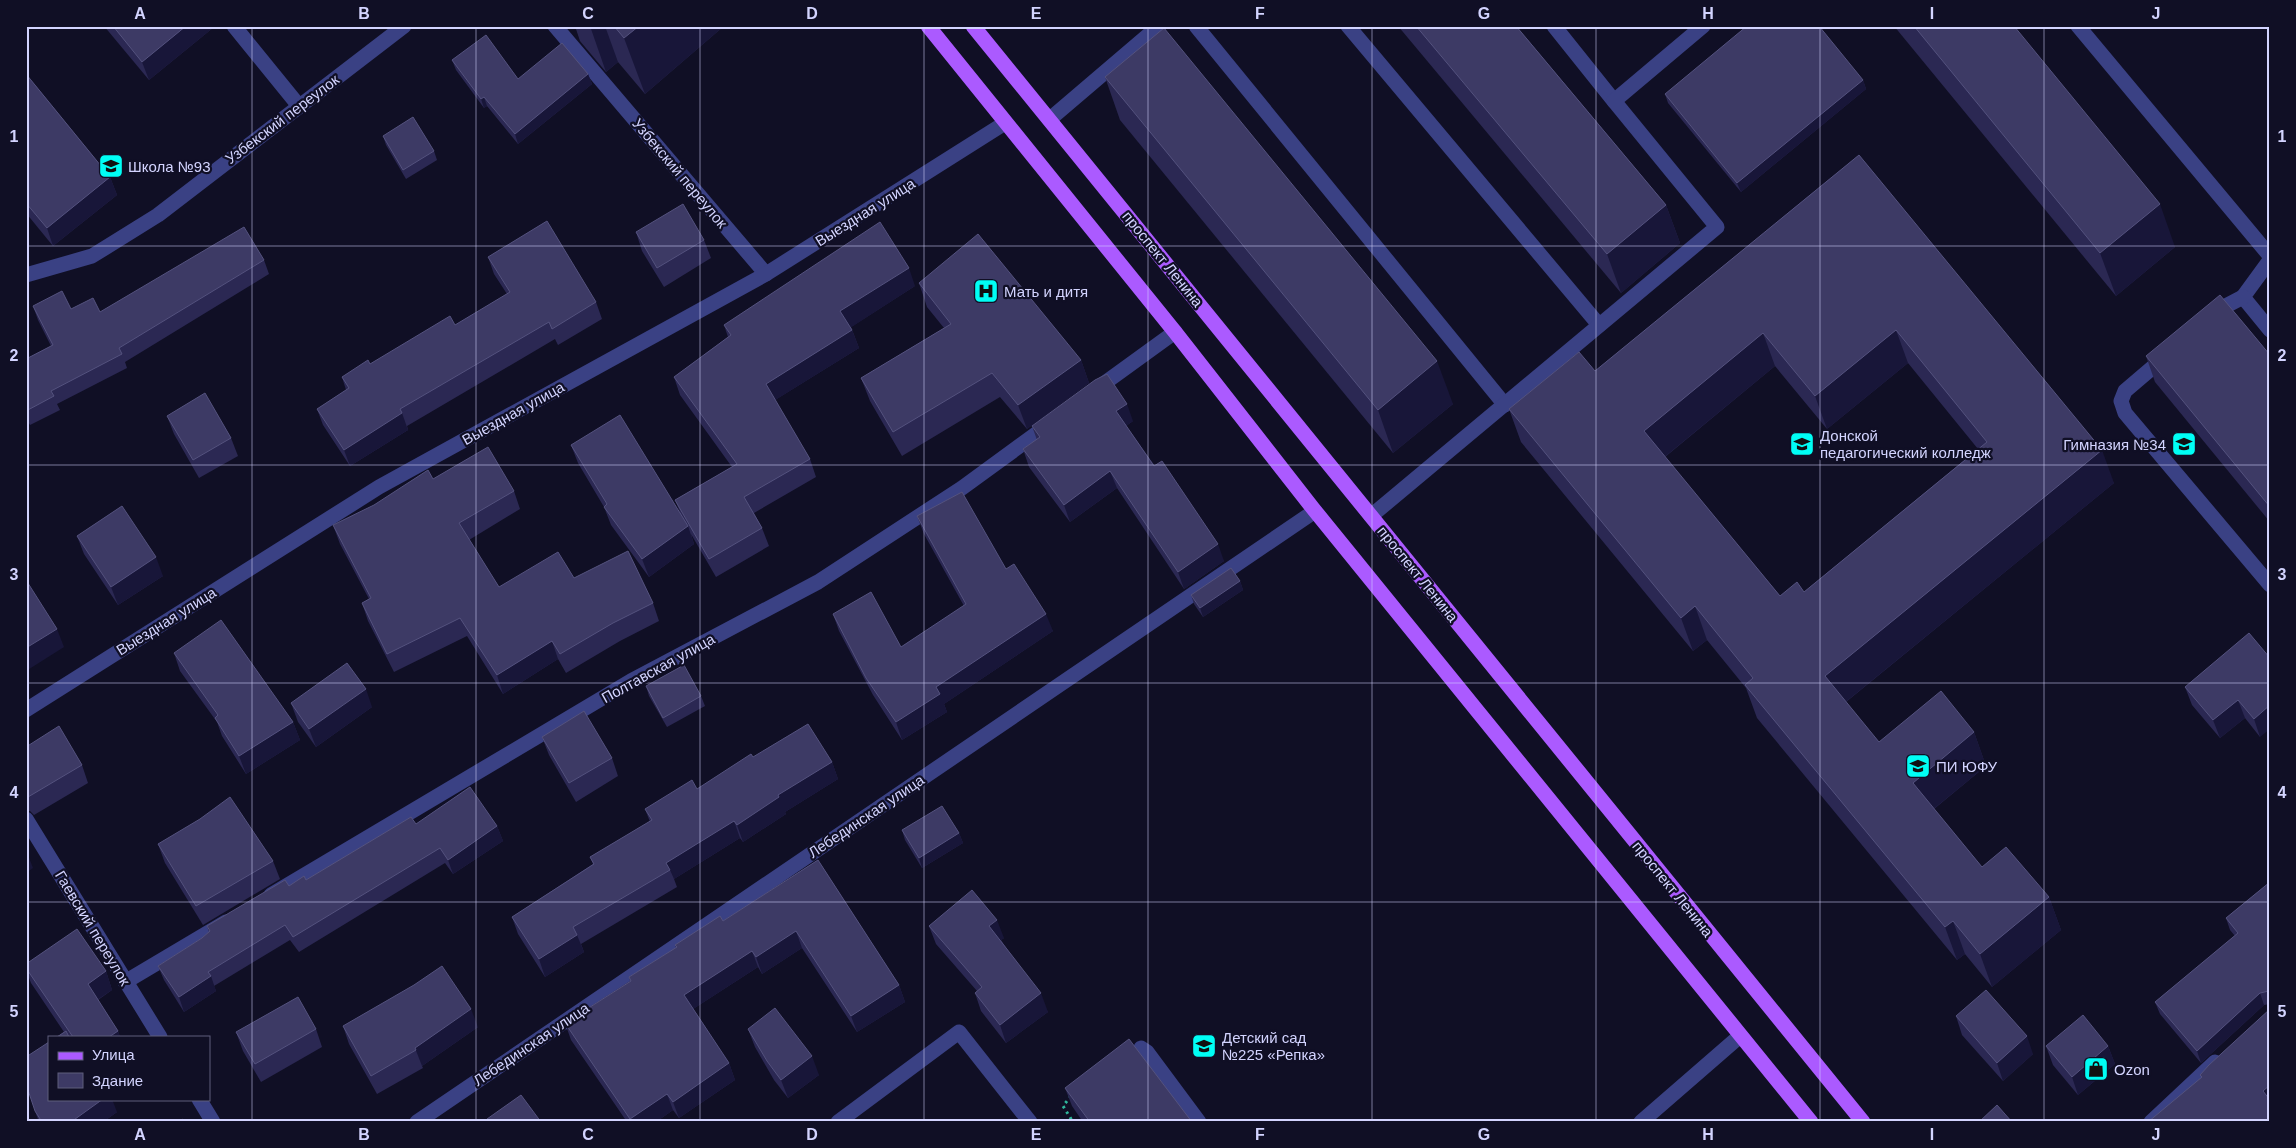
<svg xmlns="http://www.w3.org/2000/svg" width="2296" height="1148" viewBox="0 0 2296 1148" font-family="Helvetica,sans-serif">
<rect width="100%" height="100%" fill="#100f25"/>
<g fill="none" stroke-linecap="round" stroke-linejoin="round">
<polyline stroke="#2fb79c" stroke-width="3" stroke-dasharray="2.5 4" stroke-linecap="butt" points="1071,1096 1063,1106 1073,1122"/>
<g stroke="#3a4184" stroke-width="15">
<polyline points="234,26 299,106"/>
<polyline points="555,26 766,274"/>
<polyline points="1196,26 1505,405"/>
<polyline points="1348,26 1599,325"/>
<polyline points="1554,26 1614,101"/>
<polyline points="2078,26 2270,256"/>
<polyline points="1050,119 1159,26"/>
<polyline points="2270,260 2243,297 2270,330"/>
<polyline points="26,275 92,256 158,215 404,26"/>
<polyline points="2212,316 2220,309 2243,297"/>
<polyline points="2166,356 2125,391 2121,401 2125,413 2270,585"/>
<polyline points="1095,390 1175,332"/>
<polyline points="1371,516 1717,227 1614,101 1703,26"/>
<polyline points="26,710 379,487 766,274 1005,123"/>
<polyline points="26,819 160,1037"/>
<polyline points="271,895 631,681 818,582 962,488 1051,423"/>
<polyline points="125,982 226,922"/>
<polyline points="1141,1048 1147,1052 1199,1122"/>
<polyline points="199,1099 213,1122"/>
<polyline points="417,1122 1315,511"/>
<polyline points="838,1122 959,1032 1030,1122"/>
<polyline points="1641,1122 1740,1036"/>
<polyline points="2151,1122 2215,1062"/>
</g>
<g stroke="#ab5aff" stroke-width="15">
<polyline points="928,26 1175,332 1315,511 1811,1122"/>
<polyline points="973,26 1863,1122"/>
</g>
</g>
<g fill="#2b2853" fill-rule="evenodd">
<polygon points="104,26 214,26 214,27 149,80"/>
<polygon points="575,26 724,26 645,94 618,62 606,72 580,41"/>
<polygon points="1398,26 1516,26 1666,205 1680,243 1621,293"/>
<polygon points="1894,26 2014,26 2175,247 2116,296"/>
<polygon points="452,60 518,79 588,74 592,84 518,144 487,106 484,108 456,70"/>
<polygon points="26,74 110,177 117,195 53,246 26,213"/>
<polygon points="1105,77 1453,404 1393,453 1120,120"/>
<polygon points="1863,80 1866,89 1741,192 1668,103 1665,94"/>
<polygon points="383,136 434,151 437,160 406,179 386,145"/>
<path d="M 1859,155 L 2114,483 L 1846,702 L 1879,742 L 1974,732 L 1986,766 L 1934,809 L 1982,867 L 2049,897 L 2061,930 L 1992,987 L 1965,954 L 1957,960 L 1757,718 L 1746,688 L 1707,640 L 1693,651 L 1521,442 L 1509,409 L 1595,371 ZM 1908,363 L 1978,449 L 1804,592 L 1780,596 L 1665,457 L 1775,366 L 1827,429 Z"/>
<polygon points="636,232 704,240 711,258 664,287 642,251"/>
<polygon points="488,257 596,302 602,319 558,345 555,339 407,426 408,430 350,466 323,425 317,409 346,390 342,377 455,325 507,294 494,274"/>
<polygon points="264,260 269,274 125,362 127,368 57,404 60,410 30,425 26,418 26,359 51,346 38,320 33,306 100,312"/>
<polygon points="919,283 1081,360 1089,383 1027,429 1000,397 902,456 870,401 861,378 944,328 927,307"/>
<polygon points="915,286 851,327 859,348 775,400 810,459 816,477 754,513 762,528 769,546 716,577 691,534 694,544 649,577 611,525 604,507 578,463 571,445 680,512 675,500 732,467 680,395 674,377 728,337 724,325"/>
<polygon points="2270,355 2270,522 2155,382 2146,356"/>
<polygon points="167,416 231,438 238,456 199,478 174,434"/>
<polygon points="1133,421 1126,426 1224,561 1184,589 1117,488 1070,522 1029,467 1023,449 1037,440 1032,426"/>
<polygon points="433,479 514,491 520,509 469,540 499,587 574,578 653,603 659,621 620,641 566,673 558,659 503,694 467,636 394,672 368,621 362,603 369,599 340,544 333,525"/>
<polygon points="917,516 1006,569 1053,631 944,704 947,712 902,740 873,695 839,631 833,614 901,647 964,606 924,534"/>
<polygon points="77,536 163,576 118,605 84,554"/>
<polygon points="1240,581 1243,590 1203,617 1194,604 1191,595"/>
<polygon points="174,653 293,722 300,740 246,774 222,736 217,722 180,671"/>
<polygon points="2270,658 2260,737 2245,718 2220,738 2192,705 2185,687"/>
<polygon points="646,686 701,696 705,706 667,727 649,696"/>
<polygon points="291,703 372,707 316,747 298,722"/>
<polygon points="542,737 612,758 618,776 576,802 549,755"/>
<polygon points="26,747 82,765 88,783 34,815 30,811 26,811"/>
<polygon points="753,757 832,762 838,779 785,812 786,814 743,842 740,838 674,879 677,887 581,944 584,952 545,977 518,934 512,917 593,864 590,857 650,822 645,809 697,789"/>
<polygon points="416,824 497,826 503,841 453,874 445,863 299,952 290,940 214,986 216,991 184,1012 164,980 158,966 202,938 209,932 207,926 289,886 306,880"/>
<polygon points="902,830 959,833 963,843 922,868 905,840"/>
<polygon points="158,844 273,861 280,879 203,925 165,863"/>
<polygon points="818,860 899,985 905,1002 857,1032 802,948 762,974 758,967 693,1009 729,1063 735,1080 679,1118 673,1110 656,1122 627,1122 571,1040 565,1023 630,981 629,977 676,948 675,945 723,921"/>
<polygon points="2270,882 2270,1004 2264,1005 2201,1063 2160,1014 2155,1002 2235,936 2230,930 2226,918"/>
<polygon points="929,926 1004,938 1001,940 1048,1012 1006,1043 981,1011 975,993 977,991 936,944"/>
<polygon points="26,964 106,971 112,990 98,1000 118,1031 120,1037 57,1037 64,1032 31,983 26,970"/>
<polygon points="1956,1016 2033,1054 2003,1081 1962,1035"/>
<polygon points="343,1026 478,1027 422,1066 423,1068 377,1094 349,1044"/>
<polygon points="316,1029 322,1047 261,1082 243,1051 236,1032"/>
<polygon points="748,1029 819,1075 788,1098 774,1080 755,1047"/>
<polygon points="2046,1046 2108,1046 2115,1064 2078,1095 2053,1065"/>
<polygon points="1065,1088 1192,1122 1083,1122 1072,1106"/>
<polygon points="35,1111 117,1112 103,1122 39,1122"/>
</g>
<g fill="#181639">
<polygon points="186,26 214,27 149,80 142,62"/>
<polygon points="590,26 605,26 618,62 606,72"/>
<polygon points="639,26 724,26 645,94 624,38"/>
<polygon points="588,74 592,84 518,144 515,134"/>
<polygon points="1863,80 1866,89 1741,192 1737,183"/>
<polygon points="484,97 487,106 484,108 481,99"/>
<polygon points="110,177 117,195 53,246 47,228"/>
<polygon points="2160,204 2175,247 2116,296 2100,253"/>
<polygon points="1666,205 1680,243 1621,293 1607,254"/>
<polygon points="909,268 915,286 847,330 840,311"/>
<polygon points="852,330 859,348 772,402 766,384"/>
<polygon points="1896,330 1908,363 1827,429 1815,396"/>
<polygon points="1763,333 1775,366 1656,464 1644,431"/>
<polygon points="1081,360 1089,383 1027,429 1018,405"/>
<polygon points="1437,361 1453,404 1393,453 1378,410"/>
<polygon points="1127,404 1133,421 1122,429 1116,411"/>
<polygon points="402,413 408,430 350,466 344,450"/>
<polygon points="2102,450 2114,483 1837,709 1825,676"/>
<polygon points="1110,471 1117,488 1070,522 1064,505"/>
<polygon points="688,526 694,544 649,577 642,559"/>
<polygon points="1218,544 1224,561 1184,589 1178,572"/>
<polygon points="156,557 163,576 118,605 111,587"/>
<polygon points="1240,581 1243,590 1203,617 1200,608"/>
<polygon points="1695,606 1707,640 1693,651 1681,618"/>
<polygon points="1046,614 1053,631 944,704 947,712 902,740 896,722 936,687"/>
<polygon points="57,629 64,647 26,671 26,648"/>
<polygon points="552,641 558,659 503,694 497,675"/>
<polygon points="366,689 372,707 316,747 309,729"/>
<polygon points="2238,700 2245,718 2220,738 2213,720"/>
<polygon points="2270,705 2270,729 2260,737 2254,719"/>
<polygon points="293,722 300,740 246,774 239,756"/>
<polygon points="1974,732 1986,766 1925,816 1913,783"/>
<polygon points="832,762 838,779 785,812 786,814 743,842 737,825 778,795"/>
<polygon points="734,821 740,838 674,879 670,870 666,863"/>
<polygon points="497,826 503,841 453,874 448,860"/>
<polygon points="959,833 963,843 922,868 919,858"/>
<polygon points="26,850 33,868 26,873"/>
<polygon points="2049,897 2061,930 1992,987 1980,954"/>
<polygon points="997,920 1004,938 996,944 989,926"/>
<polygon points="1953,921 1965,954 1957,960 1945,927"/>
<polygon points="796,931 802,948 762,974 756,957"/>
<polygon points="577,935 584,952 545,977 539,959"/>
<polygon points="752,951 758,967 690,1011 684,995"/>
<polygon points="106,971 112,990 94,1002 88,984"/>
<polygon points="211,976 216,991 184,1012 179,997"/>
<polygon points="899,985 905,1002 857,1032 851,1016"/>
<polygon points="1041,993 1048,1012 1006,1043 1000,1025"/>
<polygon points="2260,993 2264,1005 2201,1063 2197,1051"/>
<polygon points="471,1009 478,1027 422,1066 415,1048"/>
<polygon points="118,1031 120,1037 109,1037"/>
<polygon points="2027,1036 2033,1054 2003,1081 1997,1063"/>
<polygon points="2108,1046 2115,1064 2078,1095 2072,1077"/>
<polygon points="812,1056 819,1075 788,1098 781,1080"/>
<polygon points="729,1063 735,1080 679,1118 673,1102"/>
<polygon points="2270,1085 2270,1101 2263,1091"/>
<polygon points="667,1094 673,1110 656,1122 631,1122 630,1119"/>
<polygon points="103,1099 112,1099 117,1112 103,1122 71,1122"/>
</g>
<g fill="#3d3a65" stroke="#54527e" fill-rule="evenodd">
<polygon points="113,26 186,26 142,62"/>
<polygon points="614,26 639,26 624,38"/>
<polygon points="1416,26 1516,26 1666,205 1607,254"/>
<polygon points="1747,26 1819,26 1863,80 1737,183 1665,94"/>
<polygon points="1914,26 2014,26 2160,204 2100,253"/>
<polygon points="1164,28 1437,361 1378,410 1105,77"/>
<polygon points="486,35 518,79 562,43 588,74 515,134 484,97 481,99 452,60"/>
<polygon points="26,74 110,177 47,228 26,203"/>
<polygon points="413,117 434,151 403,170 383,136"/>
<path d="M 1859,155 L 2102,450 L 1825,676 L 1879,742 L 1941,691 L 1974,732 L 1913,783 L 1982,867 L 2006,847 L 2049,897 L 1980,954 L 1953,921 L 1945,927 L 1745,685 L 1753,678 L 1695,606 L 1681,618 L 1509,409 L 1579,352 L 1595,371 ZM 1896,330 L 1987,442 L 1804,592 L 1797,582 L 1780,596 L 1644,431 L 1763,333 L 1815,396 Z"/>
<polygon points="683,204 704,240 657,268 636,232"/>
<polygon points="547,221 596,302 552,329 549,322 400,409 402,413 344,450 317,409 349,388 342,377 368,360 370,364 450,316 455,325 510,292 488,257"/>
<polygon points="880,222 909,268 840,311 852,330 766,384 810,459 744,497 762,528 709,559 675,500 737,464 674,377 731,335 724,325"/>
<polygon points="244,227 264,260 119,348 122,354 51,391 54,396 26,411 26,359 53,345 33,306 62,291 71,309 93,298 100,312"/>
<polygon points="978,234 1081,360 1018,405 992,373 893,432 861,378 951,324 919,283"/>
<polygon points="2220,295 2270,355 2270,507 2146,356"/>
<polygon points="1107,374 1127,404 1116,411 1154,466 1162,461 1218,544 1178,572 1110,471 1064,505 1023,449 1040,437 1032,426 1095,380"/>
<polygon points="205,393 231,438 193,460 167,416"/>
<polygon points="620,415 688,526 642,559 604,507 607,504 571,445"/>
<polygon points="488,447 514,491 459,523 499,587 558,552 574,578 628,551 653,603 613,623 560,654 552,641 497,675 460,618 387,654 362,603 371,598 333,525 374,505 428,470 433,479"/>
<polygon points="962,492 1006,569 1014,564 1046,614 936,687 940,694 896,722 866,678 833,614 871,592 901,647 966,604 917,516"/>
<polygon points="122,506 156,557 111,587 77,536"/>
<polygon points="1231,568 1240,581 1200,608 1191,595"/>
<polygon points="26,580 57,629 26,648"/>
<polygon points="221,620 293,722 239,756 215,718 218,715 174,653"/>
<polygon points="2249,633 2270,658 2270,705 2254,719 2238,700 2213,720 2185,687"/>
<polygon points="347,663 366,689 309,729 291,703"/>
<polygon points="684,665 701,696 663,718 646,686"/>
<polygon points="584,711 612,758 569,783 542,737"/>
<polygon points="808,724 832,762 778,795 779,797 737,825 734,821 666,863 670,870 573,927 577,935 539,959 512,917 594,864 590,857 652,820 645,809 692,780 697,789 751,754 753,757"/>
<polygon points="59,726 82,765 28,797 26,795 26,747"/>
<polygon points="470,787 497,826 448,860 440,848 293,937 285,925 208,972 211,976 179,997 158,966 202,938 210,931 207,926 285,880 289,886 304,876 306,880 411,817 416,824"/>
<polygon points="230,797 273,861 196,906 158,844 200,819"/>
<polygon points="942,806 959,833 919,858 902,830"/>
<polygon points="818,860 899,985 851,1016 796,931 756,957 752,951 684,995 729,1063 673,1102 667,1094 630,1119 565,1023 631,981 629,977 677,947 675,945 720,916 723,921"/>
<polygon points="2270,882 2270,992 2269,991 2260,993 2197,1051 2155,1002 2238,933 2226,918"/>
<polygon points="972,890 997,920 989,926 1041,993 1000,1025 975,993 982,987 929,926"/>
<polygon points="77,929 106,971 88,984 118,1031 109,1037 73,1037 26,968 26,964"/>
<polygon points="442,966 471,1009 415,1048 416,1050 371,1076 343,1026 414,985"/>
<polygon points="1986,990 2027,1036 1997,1063 1956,1016"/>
<polygon points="298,997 316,1029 255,1064 236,1032"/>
<polygon points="775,1008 812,1056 781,1080 767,1061 748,1029"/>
<polygon points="2270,1009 2270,1085 2263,1091 2270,1100 2270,1121 2268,1122 2148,1122 2202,1077 2200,1075 2209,1065"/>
<polygon points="2083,1015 2108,1046 2072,1077 2046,1046"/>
<polygon points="66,1031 69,1037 57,1037"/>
<polygon points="1129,1039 1192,1122 1090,1122 1065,1088"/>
<polygon points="49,1042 49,1099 103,1099 71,1122 42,1122 35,1111 26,1084 26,1057"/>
<polygon points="521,1095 541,1122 489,1122 487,1119"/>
<polygon points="1997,1105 2012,1122 1979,1122"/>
<polygon points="183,1119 186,1122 179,1122"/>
</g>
<path fill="none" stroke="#d3d4ff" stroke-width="1" stroke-opacity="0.55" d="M 252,26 L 252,1122M 476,26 L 476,1122M 700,26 L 700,1122M 924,26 L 924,1122M 1148,26 L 1148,1122M 1372,26 L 1372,1122M 1596,26 L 1596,1122M 1820,26 L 1820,1122M 2044,26 L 2044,1122M 26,246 L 2270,246M 26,465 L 2270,465M 26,683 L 2270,683M 26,902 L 2270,902"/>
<defs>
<symbol id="school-square" viewBox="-11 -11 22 22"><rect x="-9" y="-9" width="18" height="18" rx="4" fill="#00fef5" stroke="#100f25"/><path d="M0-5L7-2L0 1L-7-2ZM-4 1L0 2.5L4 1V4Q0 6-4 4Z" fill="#111"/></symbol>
<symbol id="hospital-square" viewBox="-11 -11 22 22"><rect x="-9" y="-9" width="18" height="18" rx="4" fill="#00fef5" stroke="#100f25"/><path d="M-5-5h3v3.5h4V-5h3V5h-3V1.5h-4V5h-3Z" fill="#111"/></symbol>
<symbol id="university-square" viewBox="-11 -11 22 22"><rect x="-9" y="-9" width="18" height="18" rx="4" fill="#00fef5" stroke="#100f25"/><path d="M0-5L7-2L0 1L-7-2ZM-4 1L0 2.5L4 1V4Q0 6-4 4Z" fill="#111"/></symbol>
<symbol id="shop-square" viewBox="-11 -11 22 22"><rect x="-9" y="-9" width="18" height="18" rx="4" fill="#00fef5" stroke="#100f25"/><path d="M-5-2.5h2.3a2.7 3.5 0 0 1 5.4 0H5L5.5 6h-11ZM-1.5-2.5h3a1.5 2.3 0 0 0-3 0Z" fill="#111"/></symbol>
</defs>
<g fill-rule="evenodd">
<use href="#school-square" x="97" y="152" width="28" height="28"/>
<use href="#hospital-square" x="972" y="277" width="28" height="28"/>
<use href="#university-square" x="1788" y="430" width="28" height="28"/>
<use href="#school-square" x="2170" y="430" width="28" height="28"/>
<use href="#university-square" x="1904" y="752" width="28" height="28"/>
<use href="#school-square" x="1190" y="1032" width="28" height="28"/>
<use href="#shop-square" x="2082" y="1055" width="28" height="28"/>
</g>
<g text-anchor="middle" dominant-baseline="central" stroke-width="4.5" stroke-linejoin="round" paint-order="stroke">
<g font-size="15" fill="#d3d4ff" stroke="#100f25">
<text transform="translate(282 119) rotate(-37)">Узбекский переулок</text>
<text transform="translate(680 173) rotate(50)">Узбекский переулок</text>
<text transform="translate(865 212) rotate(-32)">Выездная улица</text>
<text transform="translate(1163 259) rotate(51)">проспект Ленина</text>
<text transform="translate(513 413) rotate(-29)">Выездная улица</text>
<text transform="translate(1418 574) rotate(51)">проспект Ленина</text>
<text transform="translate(166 621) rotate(-32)">Выездная улица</text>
<text transform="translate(658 668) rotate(-29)">Полтавская улица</text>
<text transform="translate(866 816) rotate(-34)">Лебединская улица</text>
<text transform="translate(1673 889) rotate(51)">проспект Ленина</text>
<text transform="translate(93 928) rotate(59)">Гаевский переулок</text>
<text transform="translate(531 1044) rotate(-34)">Лебединская улица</text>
</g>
<g font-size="15" fill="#d3d4ff" stroke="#100f25" text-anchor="start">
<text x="128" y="166">Школа №93</text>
<text x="1004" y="291">Мать и дитя</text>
<text x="1820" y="435">Донской<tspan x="1820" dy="17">педагогический колледж</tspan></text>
<text x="2166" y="444" text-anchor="end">Гимназия №34</text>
<text x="1936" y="766">ПИ ЮФУ</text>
<text x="1222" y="1037">Детский сад<tspan x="1222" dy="17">№225 «Репка»</tspan></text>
<text x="2114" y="1069">Ozon</text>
</g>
</g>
<rect width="2296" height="1148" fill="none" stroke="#100f25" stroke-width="55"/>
<rect x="48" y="1036" width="162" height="65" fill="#100f25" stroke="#5e5e7c"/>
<rect x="58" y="1052" width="25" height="8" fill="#ab5aff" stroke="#5e5e7c"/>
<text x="92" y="1060" font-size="15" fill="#d3d4ff">Улица</text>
<rect x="58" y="1073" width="25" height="15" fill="#3d3a65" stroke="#5e5e7c"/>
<text x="92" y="1086" font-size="15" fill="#d3d4ff">Здание</text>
<rect x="28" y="28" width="2240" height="1092" fill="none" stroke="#d3d4ff" stroke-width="2"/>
<g font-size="16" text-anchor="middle" font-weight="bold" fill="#d3d4ff">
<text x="140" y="19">A</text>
<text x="364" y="19">B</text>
<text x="588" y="19">C</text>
<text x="812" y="19">D</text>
<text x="1036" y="19">E</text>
<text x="1260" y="19">F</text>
<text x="1484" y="19">G</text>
<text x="1708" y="19">H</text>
<text x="1932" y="19">I</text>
<text x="2156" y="19">J</text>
<text x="14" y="142">1</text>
<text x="2282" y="142">1</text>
<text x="14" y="361">2</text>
<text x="2282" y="361">2</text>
<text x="14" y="580">3</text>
<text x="2282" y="580">3</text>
<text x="14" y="798">4</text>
<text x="2282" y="798">4</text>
<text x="14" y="1017">5</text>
<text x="2282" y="1017">5</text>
<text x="140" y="1140">A</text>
<text x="364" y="1140">B</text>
<text x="588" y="1140">C</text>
<text x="812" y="1140">D</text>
<text x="1036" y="1140">E</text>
<text x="1260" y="1140">F</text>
<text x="1484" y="1140">G</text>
<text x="1708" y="1140">H</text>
<text x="1932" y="1140">I</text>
<text x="2156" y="1140">J</text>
</g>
</svg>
